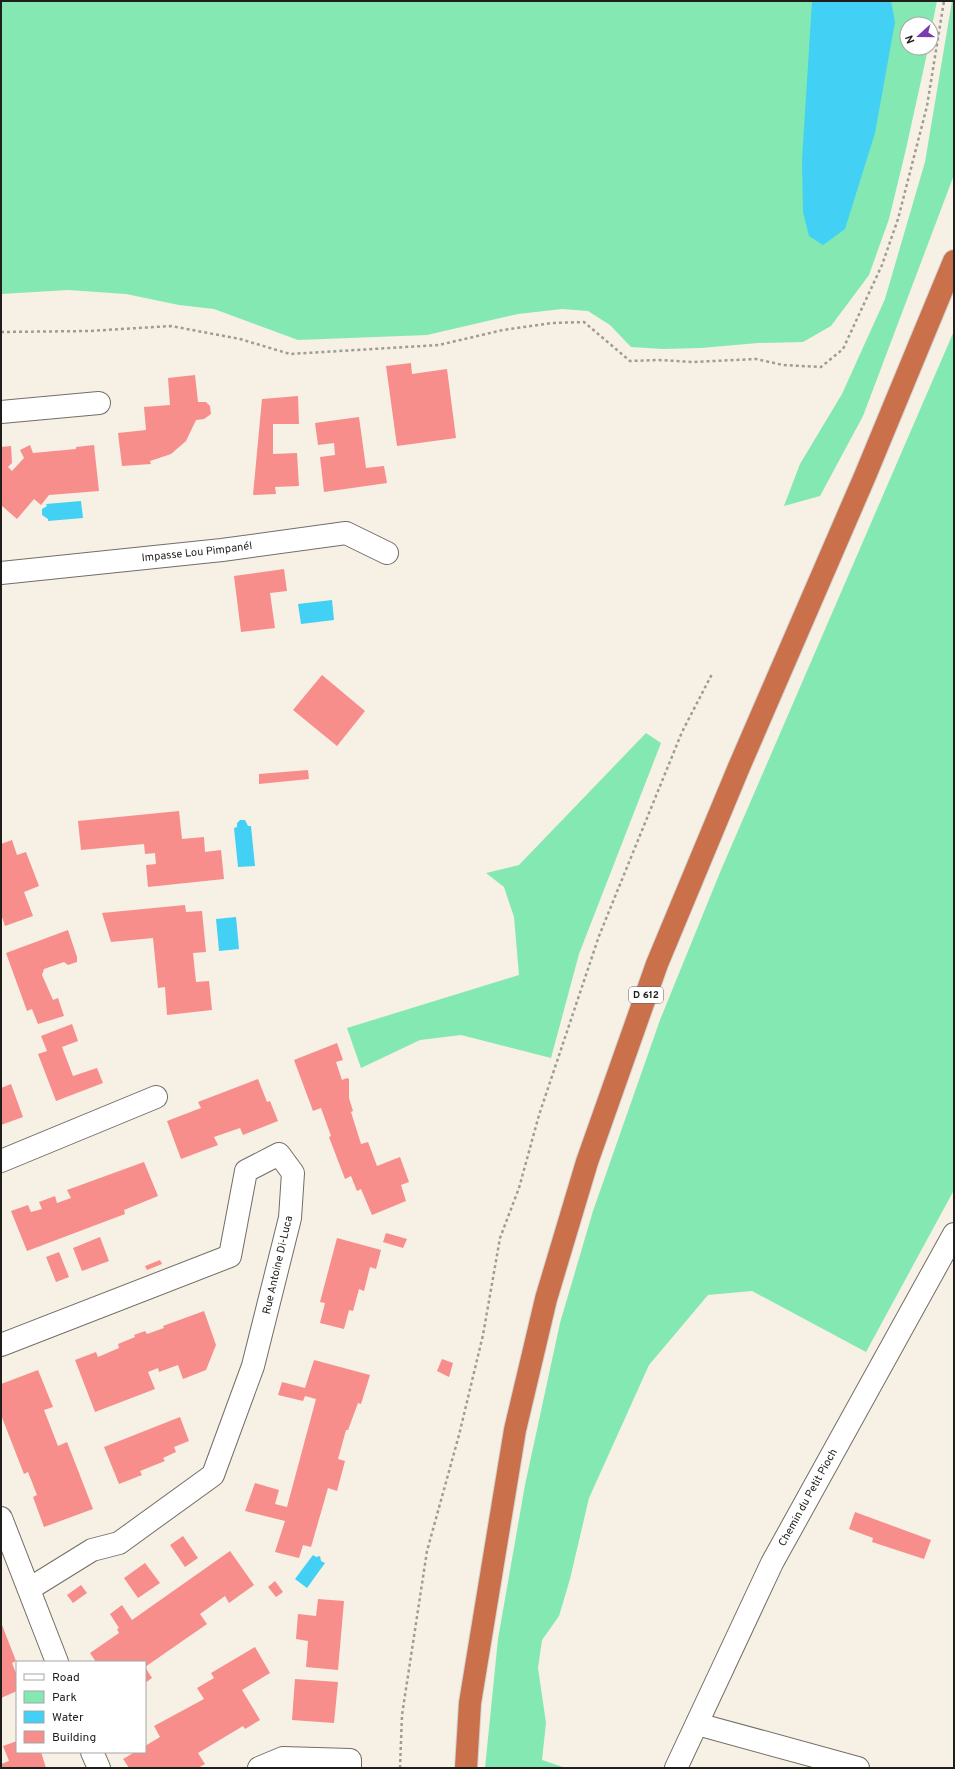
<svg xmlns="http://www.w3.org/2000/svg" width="955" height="1769" viewBox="0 0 955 1769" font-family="Overpass,sans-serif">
<rect width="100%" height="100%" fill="#f6f0e5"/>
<g fill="#84e8b2">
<polygon points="1,1 937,1 931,31 931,24 907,24 907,48 928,48 926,58 906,149 889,219 869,275 831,326 803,342 758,343 701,348 663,349 631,347 610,325 588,311 562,309 518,314 427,335 298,340 214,309 179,305 126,294 68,290 1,294"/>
<polygon points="952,1 954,1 954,175 863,416 820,496 784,506 800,464 842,394 885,299 925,162"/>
<polygon points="954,331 954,1190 866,1352 752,1291 708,1295 649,1365 589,1498 570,1579 559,1616 542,1640 538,1668 546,1723 542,1760 566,1768 485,1768 498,1639 525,1485 560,1323 593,1211 660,1020 721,870"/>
<polygon points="646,733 661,743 579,954 551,1058 461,1035 420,1040 361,1068 347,1028 519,975 514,917 504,887 486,873 519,865"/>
</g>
<g fill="#42d0f5">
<polygon points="812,1 891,1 895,22 875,133 845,229 823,245 809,236 803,212 802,160"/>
<polygon points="81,501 83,518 48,521 48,519 42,515 42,509 47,506 46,504"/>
<polygon points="332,600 334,620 301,624 298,604"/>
<polygon points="240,820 245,820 248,826 251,826 255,866 238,867 234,828 237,827 237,823"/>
<polygon points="236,917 239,949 219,951 216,919"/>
<polygon points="313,1555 316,1557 320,1556 321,1561 325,1563 307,1588 295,1579"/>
</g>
<g fill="#f78e8c">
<polygon points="411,363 412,374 447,369 456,438 397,446 386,366"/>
<polygon points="195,375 198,402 206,402 210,406 211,414 204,419 196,420 186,441 171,454 150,461 151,464 122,466 118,433 146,430 144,407 170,405 168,378"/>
<polygon points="298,396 299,424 273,424 273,454 297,453 299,486 275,487 276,494 253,495 262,399"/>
<polygon points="359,417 366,468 384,466 387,483 324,492 320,457 335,455 334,443 318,445 315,423"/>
<polygon points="30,445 33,453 76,449 76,447 94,445 99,491 49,495 41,505 34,499 17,519 1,505 1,447 11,446 12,463 8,467 12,471 24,458 20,450"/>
<polygon points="284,569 287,591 270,593 275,628 241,632 234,576"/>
<polygon points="322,675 365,711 337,746 293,710"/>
<polygon points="308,770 309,779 259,784 259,774"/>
<polygon points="179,811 182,839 204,837 205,852 221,850 224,879 148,887 146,865 156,864 155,853 145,854 144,844 81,850 78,821"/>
<polygon points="12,840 17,855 26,852 39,886 24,892 33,916 5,926 1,914 1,844"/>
<polygon points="185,905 186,912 202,911 206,952 193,953 196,982 209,981 212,1010 167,1015 165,987 158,988 153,938 111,942 102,913"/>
<polygon points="68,930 77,957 77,962 68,965 64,962 44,969 42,975 53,1000 58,998 64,1016 38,1024 32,1009 27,1011 6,953"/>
<polygon points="72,1024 78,1041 62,1047 73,1076 97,1068 103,1083 56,1101 38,1054 47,1051 41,1036"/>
<polygon points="337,1043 343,1060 336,1062 342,1080 347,1078 349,1079 349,1098 353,1111 351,1112 361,1144 368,1142 377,1166 400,1157 409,1182 401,1185 406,1201 372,1215 361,1189 357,1191 351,1176 345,1179 329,1137 331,1136 321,1108 313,1111 294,1060"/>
<polygon points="258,1079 267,1102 270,1101 278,1121 243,1135 240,1128 214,1137 218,1145 181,1159 167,1121 201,1108 198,1102"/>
<polygon points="11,1084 23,1117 1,1125 1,1088"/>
<polygon points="144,1162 158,1196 124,1210 125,1214 27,1251 11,1211 28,1205 31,1212 42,1209 39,1202 55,1196 57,1203 71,1198 67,1190"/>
<polygon points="386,1233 407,1239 403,1248 383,1242"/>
<polygon points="100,1237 109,1261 82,1271 73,1248"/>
<polygon points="337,1238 381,1250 376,1269 370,1267 364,1291 359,1289 353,1311 349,1310 344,1329 320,1323 325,1303 320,1302"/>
<polygon points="59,1252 69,1277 56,1282 46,1257"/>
<polygon points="160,1260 162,1264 147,1270 145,1266"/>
<polygon points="204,1311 216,1345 206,1370 183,1379 178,1365 159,1372 158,1368 148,1372 155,1389 95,1412 75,1360 96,1352 98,1357 119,1348 118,1344 135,1337 134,1335 145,1331 147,1334 164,1328 163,1326"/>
<polygon points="442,1359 453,1363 449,1377 437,1371"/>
<polygon points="314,1360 370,1375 361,1404 358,1403 348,1430 346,1430 338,1459 345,1461 337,1491 328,1488 311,1547 303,1545 299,1558 275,1552 285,1521 245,1511 255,1483 279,1490 275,1504 287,1507 316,1399 305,1396 303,1401 278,1395 282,1382 305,1388"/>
<polygon points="38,1370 53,1407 44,1410 58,1446 67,1442 93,1509 44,1527 33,1497 37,1495 28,1472 24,1474 1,1415 1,1384"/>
<polygon points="180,1417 189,1441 174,1447 176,1452 163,1458 165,1461 140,1471 142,1475 119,1484 104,1447"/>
<polygon points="855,1512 931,1540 924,1559 872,1542 873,1538 849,1529"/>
<polygon points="183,1536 198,1558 185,1567 170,1545"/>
<polygon points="230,1551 254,1585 229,1603 225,1596 200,1614 207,1624 145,1667 152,1678 145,1683 145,1662 96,1662 90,1653 119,1633 117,1629 119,1628 110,1614 122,1605 132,1620"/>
<polygon points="145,1563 160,1583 138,1598 124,1578"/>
<polygon points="275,1581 283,1592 276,1597 268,1587"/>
<polygon points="81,1585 87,1593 73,1603 67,1595"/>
<polygon points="318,1599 344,1601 338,1670 306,1667 308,1641 296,1639 298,1614 316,1616"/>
<polygon points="1,1625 2,1625 16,1661 12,1663 17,1676 17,1691 1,1698"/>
<polygon points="255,1647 270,1673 242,1690 260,1720 245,1729 243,1726 198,1753 205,1764 198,1768 129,1768 123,1759 135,1752 145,1752 145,1746 160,1737 154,1726 204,1699 197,1688 214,1678 211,1673"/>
<polygon points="295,1679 338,1682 334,1723 292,1720"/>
<polygon points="17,1741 17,1752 41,1752 46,1768 2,1768 1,1764 9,1761 3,1746"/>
</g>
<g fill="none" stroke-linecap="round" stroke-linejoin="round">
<defs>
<g id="minor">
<polyline points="1,412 99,403"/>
<path id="s1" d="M 1,573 L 222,550 L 346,533 L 387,553"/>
<polyline points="1,1161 156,1097"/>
<polyline points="1,1345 230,1256 246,1171 279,1154 293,1173 290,1218 253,1366 213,1475 119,1543 92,1550 29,1589"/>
<polyline points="1,1518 57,1662"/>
<polyline points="697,1724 858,1768"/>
<polyline points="92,1752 99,1768"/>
<polyline points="259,1768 283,1758 350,1760 350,1768"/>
<path id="s2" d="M 676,1768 L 772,1563 L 954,1234"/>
</g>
<polyline id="highway" points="466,1768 470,1703 515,1430 546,1299 587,1162 657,964 739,767 865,476 954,261"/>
</defs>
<use href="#minor" stroke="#736e65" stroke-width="24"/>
<use href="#highway" stroke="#d2d2d1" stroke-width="24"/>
<g stroke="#a09c94" stroke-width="2.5" stroke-dasharray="3 3" stroke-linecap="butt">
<polyline points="1,332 89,331 171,326 240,339 290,354 439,345 503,330 552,323 584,322 630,361 659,360 693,362 756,359 783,365 821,367 843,349 882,265 898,219 927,106 944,1"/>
<polyline points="400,1768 402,1715 427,1551 459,1435 483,1335 500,1238 519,1188 539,1115 599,936 682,732 712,674"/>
</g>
<use href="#minor" stroke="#fff" stroke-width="22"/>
<use href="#highway" stroke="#ca714c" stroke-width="22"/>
</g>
<g text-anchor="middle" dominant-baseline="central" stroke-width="3.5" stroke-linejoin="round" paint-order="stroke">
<rect fill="#fff" stroke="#63625f" stroke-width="1" x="629" y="987" width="34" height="16" rx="3"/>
<g font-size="10" font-weight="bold" fill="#201e1a">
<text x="646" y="995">D 612</text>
</g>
<g font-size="11" fill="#201e1a" stroke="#fff">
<text stroke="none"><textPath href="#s1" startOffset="197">Impasse Lou Pimpanél</textPath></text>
<text transform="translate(278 1265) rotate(-77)">Rue Antoine Di-Luca</text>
<text stroke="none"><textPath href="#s2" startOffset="301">Chemin du Petit Pioch</textPath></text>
</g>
</g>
<rect width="955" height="1769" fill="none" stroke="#201e1a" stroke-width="4"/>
<rect x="16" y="1661" width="130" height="92" fill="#ffffff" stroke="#a6a5a3"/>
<rect x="24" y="1674" width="20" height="6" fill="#ffffff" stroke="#a6a5a3"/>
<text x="52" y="1681" font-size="12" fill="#201e1a">Road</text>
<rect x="24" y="1691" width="20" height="12" fill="#84e8b2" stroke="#a6a5a3"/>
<text x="52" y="1701" font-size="12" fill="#201e1a">Park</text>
<rect x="24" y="1711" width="20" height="12" fill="#42d0f5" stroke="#a6a5a3"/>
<text x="52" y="1721" font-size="12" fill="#201e1a">Water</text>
<rect x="24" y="1731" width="20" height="12" fill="#f78e8c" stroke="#a6a5a3"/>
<text x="52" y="1741" font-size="12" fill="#201e1a">Building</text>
<g transform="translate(919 36) rotate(249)"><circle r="19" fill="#ffffff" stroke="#a6a5a3"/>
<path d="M0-3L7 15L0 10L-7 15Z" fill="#793bb0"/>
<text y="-6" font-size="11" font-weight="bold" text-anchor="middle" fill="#201e1a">N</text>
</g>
</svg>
